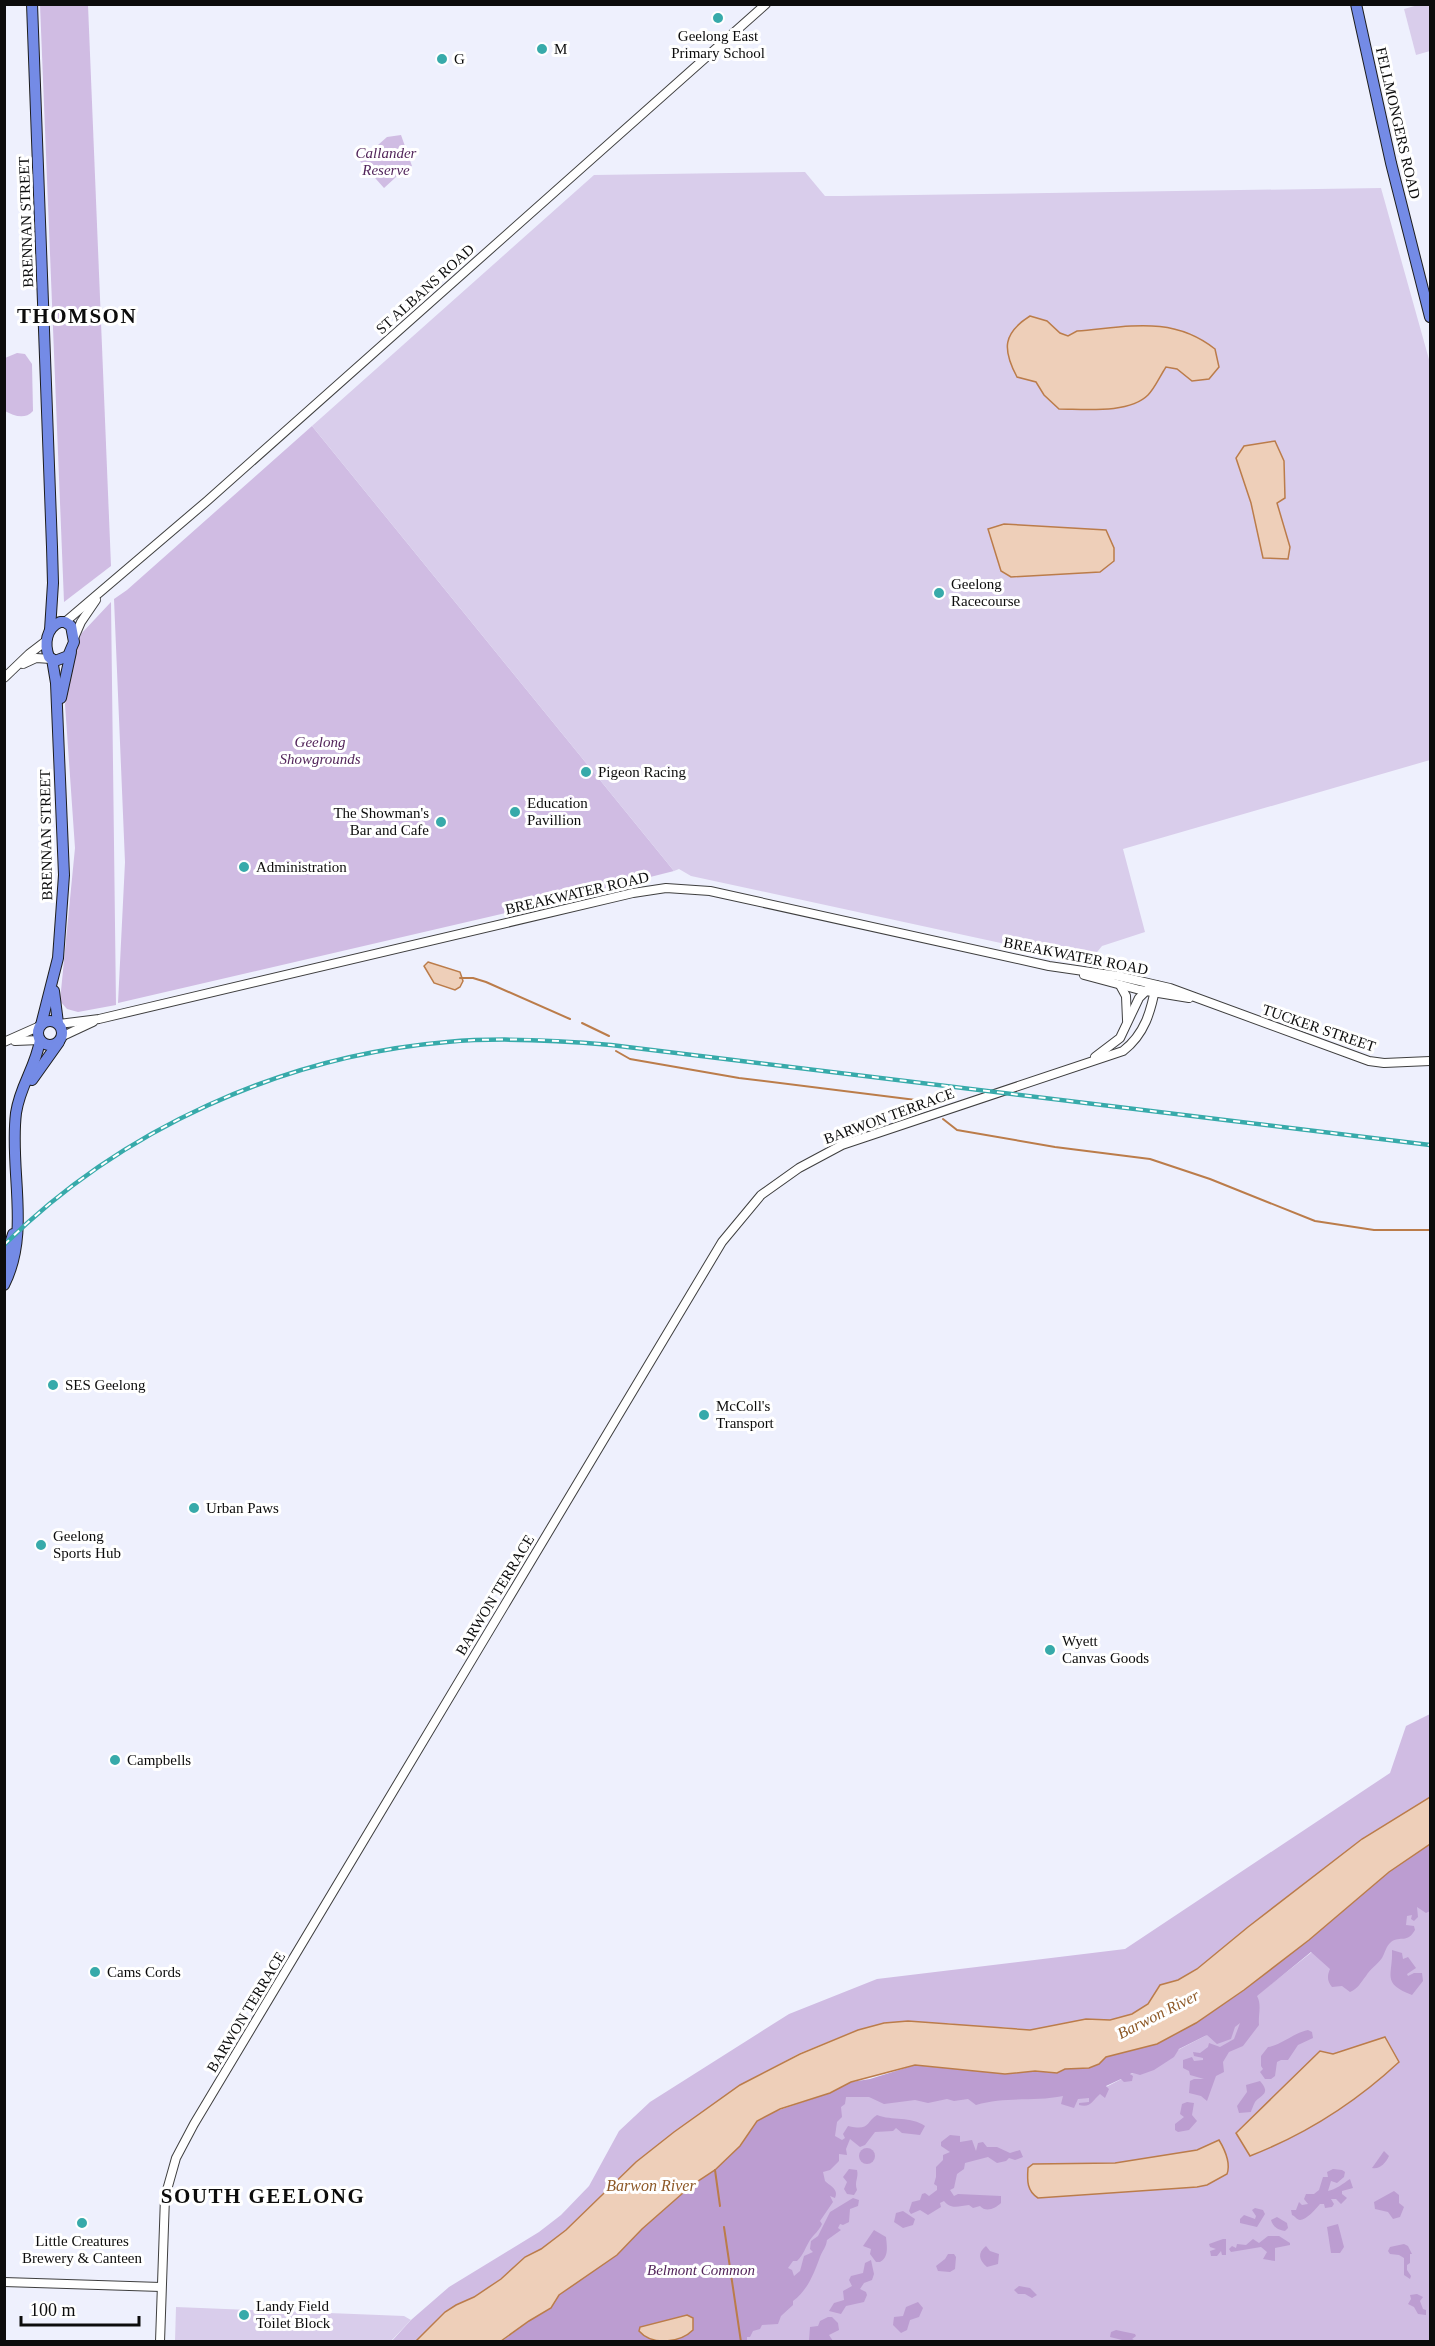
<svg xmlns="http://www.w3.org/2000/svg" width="1435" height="2346" viewBox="0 0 1435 2346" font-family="Georgia,serif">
<rect width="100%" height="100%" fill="#eef0fd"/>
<g fill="#d0bce3">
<polygon points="40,5 88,5 111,566 64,602"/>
<polygon points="401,135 412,166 407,167 384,188 360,161 387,137"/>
<path d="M 17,353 L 25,354 L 32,364 L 33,411 C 25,420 14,416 5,411 L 5,358 Z"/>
<polygon points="312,426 674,871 527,908 118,1003 125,862 114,599 127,590"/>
<polygon points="111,602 116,1005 78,1012 67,1009 60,1001 75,848 65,704 80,635"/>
<polygon points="1430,1714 1430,1797 1362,1839 1248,1927 1197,1969 1178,1980 1160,1985 1148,2004 1132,2014 1110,2020 1086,2019 1031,2030 1002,2027 980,2028 948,2023 858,2030 800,2053 740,2085 674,2132 636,2162 566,2230 541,2249 525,2257 501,2279 474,2297 456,2305 416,2341 391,2342 411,2320 449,2287 539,2232 561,2215 589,2186 619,2131 650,2102 789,2014 877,1979 1125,1949 1390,1773 1406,1726"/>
<polygon points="1430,1868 1430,2341 501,2342 551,2308 559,2295 617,2255 642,2229 692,2185 715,2170 740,2146 757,2121 768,2114 830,2093 1106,2087 1205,2036 1345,1926"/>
</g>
<g fill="#bc9dd1">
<path d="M 1430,1844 L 1430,1911 L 1426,1913 L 1417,1907 L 1418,1917 L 1414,1921 L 1411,1919 L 1412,1915 L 1407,1916 L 1406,1925 L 1414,1926 L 1415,1930 C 1407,1944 1401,1935 1391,1942 C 1386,1946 1385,1953 1382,1958 C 1377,1965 1370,1969 1366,1976 C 1360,1983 1359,1988 1350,1992 L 1342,1986 L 1332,1987 C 1327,1981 1327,1976 1330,1969 L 1311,1952 L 1257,1996 C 1262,2005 1258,2015 1259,2025 L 1243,2046 L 1229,2052 L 1223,2062 L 1224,2072 L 1216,2076 L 1207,2101 L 1201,2096 L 1189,2093 L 1190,2081 L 1194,2079 L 1204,2079 L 1190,2075 L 1189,2071 L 1183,2068 L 1183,2060 L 1192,2057 L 1194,2061 L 1203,2060 L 1203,2058 L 1194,2056 L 1193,2052 L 1200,2053 L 1208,2047 L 1209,2043 L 1220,2047 L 1234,2039 L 1240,2023 L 1235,2027 L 1231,2039 L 1217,2044 L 1207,2035 L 1179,2049 L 1174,2057 L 1154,2070 L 1140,2075 L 1133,2073 L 1130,2074 L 1133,2076 L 1132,2081 L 1124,2082 L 1121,2079 L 1106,2086 L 1109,2089 L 1105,2098 L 1100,2094 C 1092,2101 1091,2108 1079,2105 L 1079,2103 L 1089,2102 L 1089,2098 L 1078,2099 L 1074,2108 L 1061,2104 L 1063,2096 C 1034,2102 1006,2096 976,2105 L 968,2099 L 954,2101 L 947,2099 L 928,2103 L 915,2100 L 884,2104 L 869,2097 L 846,2097 L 845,2104 L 841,2107 L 842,2117 L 837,2122 L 835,2136 L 842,2140 L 845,2138 L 843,2134 L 848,2126 C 870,2131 865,2123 877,2115 C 892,2121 911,2116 925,2126 L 920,2135 L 902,2133 L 896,2128 L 893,2131 L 875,2132 L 865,2145 L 860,2147 L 850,2139 L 846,2149 L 847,2155 L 839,2154 L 839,2161 L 830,2170 L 823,2172 L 825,2181 C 830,2186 839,2189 835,2198 L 830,2196 L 833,2202 L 820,2221 L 822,2224 C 819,2231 814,2234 810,2240 C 805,2248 804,2254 797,2261 L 793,2261 L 788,2268 L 792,2270 L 794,2276 L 800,2271 L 804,2256 L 813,2252 L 810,2249 L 811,2241 L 818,2236 L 830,2212 L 853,2198 L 859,2200 L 858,2206 L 850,2209 L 849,2222 L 843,2225 L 840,2224 L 838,2228 L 841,2230 L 827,2240 C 826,2248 822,2251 820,2257 C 814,2273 808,2290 793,2301 L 793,2305 L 781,2316 L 778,2324 L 762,2325 L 760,2329 L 753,2331 L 750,2337 L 747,2337 L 747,2341 L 501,2342 L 529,2321 L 551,2308 L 559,2295 L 617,2255 L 642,2229 L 692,2185 L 715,2170 L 741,2145 L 757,2121 L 768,2114 L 830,2093 L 851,2082 L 870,2079 L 915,2065 L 1005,2074 L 1035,2071 L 1057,2073 L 1065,2069 L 1089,2068 L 1099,2064 L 1105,2057 L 1157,2044 L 1196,2023 L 1244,1990 L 1309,1940 L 1389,1872 Z"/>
<path d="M 1392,1950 L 1402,1953 L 1403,1959 L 1408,1957 L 1416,1968 L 1407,1974 L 1408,1976 L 1414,1973 L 1422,1973 L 1423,1981 L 1412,1995 C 1381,1983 1393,1976 1392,1950 Z"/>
<path d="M 1308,2030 L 1312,2032 L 1313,2038 L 1298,2045 L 1288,2060 L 1281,2060 L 1277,2062 L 1275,2076 L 1271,2079 L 1265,2079 L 1260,2072 L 1263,2069 L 1261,2066 L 1261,2056 L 1268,2047 C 1282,2045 1293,2033 1308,2030 Z"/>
<path d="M 1260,2081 C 1271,2094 1262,2094 1255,2102 C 1254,2104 1251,2111 1251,2112 L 1239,2113 L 1237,2106 L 1247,2092 L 1246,2085 Z"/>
<polygon points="1187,2102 1194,2103 1192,2115 1197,2121 1189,2130 1178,2132 1175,2130 1175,2124 1184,2117 1180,2114 1182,2104"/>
<path d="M 950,2135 L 960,2136 L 960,2142 L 972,2140 L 976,2151 L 978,2143 L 983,2142 L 987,2147 L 997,2147 L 1010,2153 L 1020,2150 L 1023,2157 L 1015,2160 L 1009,2158 L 1006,2161 L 997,2163 L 988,2157 L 965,2163 L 964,2169 L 957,2174 L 954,2188 L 950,2190 L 954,2196 L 958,2194 L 1001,2196 L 1001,2203 C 996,2208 986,2213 980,2206 L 973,2208 L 969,2205 C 959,2206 951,2210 944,2201 L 940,2203 L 941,2207 L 928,2215 L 920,2210 L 911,2214 L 909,2211 L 912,2202 L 920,2200 L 922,2194 L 925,2193 L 929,2196 L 937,2190 L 937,2186 L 934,2184 L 936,2177 L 936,2167 L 943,2160 L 943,2155 L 950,2152 L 941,2146 L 941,2142 Z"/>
<circle cx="867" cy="2156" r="8"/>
<path d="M 1384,2151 L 1389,2156 C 1386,2163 1379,2170 1372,2168 Z"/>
<path d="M 849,2169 L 857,2170 C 859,2178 854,2181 857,2190 L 854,2195 L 847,2194 L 844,2189 L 847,2182 L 843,2177 Z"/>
<path d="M 1333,2169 L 1342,2170 L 1345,2172 L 1344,2177 L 1337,2183 L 1331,2181 L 1328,2191 C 1335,2190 1344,2183 1350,2179 L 1353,2188 L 1342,2191 L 1342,2194 L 1347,2198 L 1341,2204 L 1336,2199 L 1331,2199 L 1334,2204 L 1332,2207 L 1325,2208 L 1324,2204 L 1320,2204 C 1316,2209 1306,2220 1300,2220 C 1297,2220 1295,2216 1292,2215 L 1291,2210 L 1296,2210 L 1299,2202 L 1302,2205 L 1308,2204 L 1304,2199 L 1306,2194 L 1314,2194 L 1319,2190 L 1323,2177 L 1328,2177 L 1327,2172 Z"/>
<polygon points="1394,2191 1399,2195 1399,2203 1404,2207 1400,2217 1393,2219 1388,2212 1375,2209 1374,2202"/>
<polygon points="1255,2208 1263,2210 1265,2214 1257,2227 1240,2223 1240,2219 1244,2215 1255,2219 1256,2216 1252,2210"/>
<polygon points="903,2211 915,2219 913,2225 903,2228 894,2222 896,2213"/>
<path d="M 1277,2217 L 1287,2223 L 1288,2228 L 1285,2231 C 1278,2230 1273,2227 1271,2220 Z"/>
<polygon points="1338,2224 1344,2247 1340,2253 1331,2253 1327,2227"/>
<path d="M 874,2230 L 886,2237 C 887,2247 889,2257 880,2262 L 876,2262 L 870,2254 L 871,2249 L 863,2246 Z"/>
<polygon points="1268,2236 1279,2236 1290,2243 1290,2245 1275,2248 1275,2261 1263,2259 1267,2252 1261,2247 1231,2252 1229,2249 1232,2246 1236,2248 1237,2244 1246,2245 1253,2239 1259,2243"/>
<polygon points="1223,2239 1226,2239 1226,2255 1222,2255 1221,2251 1217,2256 1211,2256 1210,2251 1216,2249 1210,2247 1209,2244"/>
<polygon points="1404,2244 1408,2246 1412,2254 1410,2254 1410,2263 1407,2265 1407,2270 1411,2276 1410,2279 1404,2275 1404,2258 1399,2255 1390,2254 1388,2251 1390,2247"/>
<path d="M 986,2246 L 990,2251 L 999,2254 L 998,2264 L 987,2267 C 979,2260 977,2253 986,2246 Z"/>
<polygon points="948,2254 954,2254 956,2257 955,2269 950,2272 938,2271 936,2266 945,2259"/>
<polygon points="871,2260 874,2274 872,2280 864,2283 860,2289 866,2292 867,2295 864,2302 846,2306 841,2314 829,2311 834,2303 844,2300 843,2291 852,2286 849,2280 851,2276 863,2273 865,2263"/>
<polygon points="1019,2286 1030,2288 1037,2295 1032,2298 1025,2294 1018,2294 1014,2290"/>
<polygon points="1417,2294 1423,2297 1420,2301 1423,2309 1426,2310 1426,2315 1418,2314 1414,2307 1408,2304 1411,2299 1410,2295"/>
<polygon points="918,2302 923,2308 919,2317 910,2320 907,2330 901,2333 893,2325 894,2317 903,2316 906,2307"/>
<polygon points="828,2317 832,2317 838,2323 839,2330 829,2335 833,2341 809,2341 810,2327 818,2326 820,2321"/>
<polygon points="1116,2330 1135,2334 1136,2336 1132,2339 1136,2341 1126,2341 1110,2337 1111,2332"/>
</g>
<g fill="#d9cdeb">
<polygon points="1418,5 1430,5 1430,51 1416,55 1404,9"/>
<polygon points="805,172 825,196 842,196 1381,188 1430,363 1430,760 1123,849 1145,932 1102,946 1089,962 691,876 679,869 674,871 312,426 594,175"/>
<polygon points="176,2307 404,2316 411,2320 391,2341 175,2341"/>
</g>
<g fill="#eecfb9" stroke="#bb7c4a" stroke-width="1.5">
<path d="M 1030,316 L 1047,321 L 1060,333 L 1068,336 L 1077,331 C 1128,327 1172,315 1215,349 L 1219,367 L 1209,379 L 1192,381 L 1177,369 L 1166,367 C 1160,376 1155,388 1148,395 C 1129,414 1084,409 1059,409 L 1044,395 L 1036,382 L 1017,377 C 1002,349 1003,333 1030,316 Z"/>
<polygon points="1275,441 1284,461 1285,498 1277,503 1290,547 1288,559 1263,558 1251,503 1236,458 1244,446"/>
<polygon points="1004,524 1106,530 1114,548 1114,561 1100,572 1011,577 1001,571 988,529"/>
<polygon points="428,962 460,972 463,981 460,987 455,990 434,983 424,966"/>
<polygon points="1430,1797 1430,1844 1389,1872 1309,1940 1244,1990 1196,2023 1157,2044 1106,2057 1099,2064 1089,2068 1065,2069 1057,2073 1035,2071 1005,2074 915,2065 851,2082 830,2093 780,2109 757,2121 740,2146 715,2170 692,2185 642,2229 617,2255 559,2295 551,2308 529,2321 501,2341 416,2341 445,2312 456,2305 474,2297 501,2279 525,2257 541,2249 566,2230 636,2162 674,2132 740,2085 800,2054 858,2030 884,2023 908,2021 1030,2030 1086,2019 1110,2020 1132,2014 1148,2004 1160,1985 1178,1980 1197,1969 1248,1927 1362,1839"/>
<path d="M 1385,2037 L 1399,2062 C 1356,2102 1304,2135 1250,2156 L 1236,2133 L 1320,2051 L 1333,2054 Z"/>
<path d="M 1219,2140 C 1225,2150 1231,2163 1227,2174 L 1207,2185 L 1197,2187 L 1038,2198 C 1027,2191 1027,2181 1028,2168 L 1033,2164 L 1115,2163 L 1197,2150 Z"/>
<path d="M 687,2315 L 693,2318 L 693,2330 C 680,2343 652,2346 639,2331 L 640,2327 Z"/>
</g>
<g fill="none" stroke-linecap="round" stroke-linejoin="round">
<g stroke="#bb7c4a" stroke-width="2">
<polyline points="460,978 473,978 486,982 570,1019"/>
<polyline points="582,1023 609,1036"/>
<polyline points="616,1051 630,1059 739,1078 932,1102 933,1104"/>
<polyline points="943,1119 957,1130 1055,1147 1150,1159 1210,1179 1315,1221 1374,1230 1430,1230"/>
<polyline points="715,2170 720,2206"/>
<polyline points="724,2227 741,2342"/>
</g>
<defs>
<g id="minor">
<polyline points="65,622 207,501 766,4"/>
<polyline points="74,638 81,622 96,600"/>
<polyline points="23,664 36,658 51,659"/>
<polyline points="4,678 29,654 46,641"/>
<polyline points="1084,975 1140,990 1189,998"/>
<polyline points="1120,985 1126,996 1127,1020"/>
<polyline points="59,1024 99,1019 633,893 666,888 710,891 1049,966 1118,976 1170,988 1369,1061 1384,1063 1430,1061"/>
<polyline points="63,1036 93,1022"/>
<polyline points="15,1041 40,1040"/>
<polyline points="4,1042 40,1026"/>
<polyline points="1095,1057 1120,1038 1139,998 1148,989"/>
<polyline points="4,2282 161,2287"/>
<path d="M 160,2342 L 165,2197 L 176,2158 L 194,2124 L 722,1242 L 761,1195 L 799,1168 L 842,1145 L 1123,1051 C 1145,1034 1151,1011 1156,985"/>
</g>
<g id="major">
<polyline points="32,4 52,547 53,583 50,630"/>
<polyline points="1356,4 1391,163 1430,317"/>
<path d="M 60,622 L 65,622 L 71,626 L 74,642 L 68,656 L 55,661 L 49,657 C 44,644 46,628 60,622 Z"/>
<polyline points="61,698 71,652"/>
<polyline points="54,991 58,1023"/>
<circle cx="50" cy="1033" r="12"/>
<polyline points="41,1025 58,958 64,875 56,683 52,659"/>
<polyline points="32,1080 59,1042"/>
<polyline points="4,1263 13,1234"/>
<path d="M 4,1285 C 31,1232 9,1170 16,1113 C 20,1085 36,1067 40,1040"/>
</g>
</defs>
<use href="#minor" stroke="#3f3f3f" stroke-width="10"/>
<use href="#major" stroke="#1d1d1d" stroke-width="12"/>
<use href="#minor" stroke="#fff" stroke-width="8"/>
<use href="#major" stroke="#748be6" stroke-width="10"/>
<defs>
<path id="rail" d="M 4,1245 C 121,1129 283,1056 447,1042 C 502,1037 556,1040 611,1045 L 1430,1145"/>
</defs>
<use href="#rail" stroke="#37aaaa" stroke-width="4.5"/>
<use href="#rail" stroke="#fff" stroke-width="2" stroke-dasharray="7" stroke-linecap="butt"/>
</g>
<g fill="#37aaaa" stroke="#fff" stroke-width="2">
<circle cx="718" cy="18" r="6"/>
<circle cx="542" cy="49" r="6"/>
<circle cx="442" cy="59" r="6"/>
<circle cx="939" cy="593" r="6"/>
<circle cx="586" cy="772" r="6"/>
<circle cx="515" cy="812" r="6"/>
<circle cx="441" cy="822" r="6"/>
<circle cx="244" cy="867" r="6"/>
<circle cx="53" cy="1385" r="6"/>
<circle cx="704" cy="1415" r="6"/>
<circle cx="194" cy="1508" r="6"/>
<circle cx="41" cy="1545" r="6"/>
<circle cx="1050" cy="1650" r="6"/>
<circle cx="115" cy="1760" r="6"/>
<circle cx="95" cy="1972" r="6"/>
<circle cx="82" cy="2223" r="6"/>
<circle cx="244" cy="2315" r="6"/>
</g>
<g text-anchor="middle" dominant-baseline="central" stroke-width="6" stroke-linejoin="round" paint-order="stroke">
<g font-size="15" fill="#0c0c0c" stroke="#fff" text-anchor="start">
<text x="718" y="36" text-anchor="middle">Geelong East<tspan x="718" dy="17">Primary School</tspan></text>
<text x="554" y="49">M</text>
<text x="454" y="59">G</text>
<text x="951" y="584">Geelong<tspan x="951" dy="17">Racecourse</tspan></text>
<text x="598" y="772">Pigeon Racing</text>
<text x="527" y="803">Education<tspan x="527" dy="17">Pavillion</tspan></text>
<text x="429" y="813" text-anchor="end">The Showman's<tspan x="429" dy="17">Bar and Cafe</tspan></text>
<text x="256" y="867">Administration</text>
<text x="65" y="1385">SES Geelong</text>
<text x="716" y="1406">McColl's<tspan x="716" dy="17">Transport</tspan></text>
<text x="206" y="1508">Urban Paws</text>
<text x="53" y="1536">Geelong<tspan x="53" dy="17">Sports Hub</tspan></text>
<text x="1062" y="1641">Wyett<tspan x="1062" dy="17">Canvas Goods</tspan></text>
<text x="127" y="1760">Campbells</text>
<text x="107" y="1972">Cams Cords</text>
<text x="82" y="2241" text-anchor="middle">Little Creatures<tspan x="82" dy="17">Brewery &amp; Canteen</tspan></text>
<text x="256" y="2306">Landy Field<tspan x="256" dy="17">Toilet Block</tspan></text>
</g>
<g font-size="15" fill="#0c0c0c" stroke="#fff">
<text transform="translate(1398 123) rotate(77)">FELLMONGERS ROAD</text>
<text transform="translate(26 222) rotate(-92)">BRENNAN STREET</text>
<text transform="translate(425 289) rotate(-42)">ST ALBANS ROAD</text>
<text transform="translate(46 835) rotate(-91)">BRENNAN STREET</text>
<text transform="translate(577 893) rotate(-13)">BREAKWATER ROAD</text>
<text transform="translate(1076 956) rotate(11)">BREAKWATER ROAD</text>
<text transform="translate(1319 1028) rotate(19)">TUCKER STREET</text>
<text transform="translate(889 1116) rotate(-20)">BARWON TERRACE</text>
<text transform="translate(495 1595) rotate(-59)">BARWON TERRACE</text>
<text transform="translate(246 2012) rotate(-59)">BARWON TERRACE</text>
</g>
<g font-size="15" font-style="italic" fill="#53265b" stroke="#fff">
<text x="386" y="153">Callander<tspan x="386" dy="17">Reserve</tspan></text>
<text x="320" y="742">Geelong<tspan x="320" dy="17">Showgrounds</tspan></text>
<text x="701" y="2270">Belmont Common</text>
</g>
<g font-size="16" font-style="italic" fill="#8d5826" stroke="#fff">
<text transform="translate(1158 2014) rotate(-27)">Barwon River</text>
<text x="651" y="2185">Barwon River</text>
</g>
<g font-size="21" font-weight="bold" letter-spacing="1.5" fill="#0c0c0c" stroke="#fff">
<text x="77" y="316">THOMSON</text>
<text x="263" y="2196">SOUTH GEELONG</text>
</g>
</g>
<rect width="1435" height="2346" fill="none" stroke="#0c0c0c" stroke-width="12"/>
<path d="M21 2316v9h118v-9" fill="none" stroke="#0c0c0c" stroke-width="3"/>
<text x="30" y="2316" font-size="18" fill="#0c0c0c" stroke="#ffffff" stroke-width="4.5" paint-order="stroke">100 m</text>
</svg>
